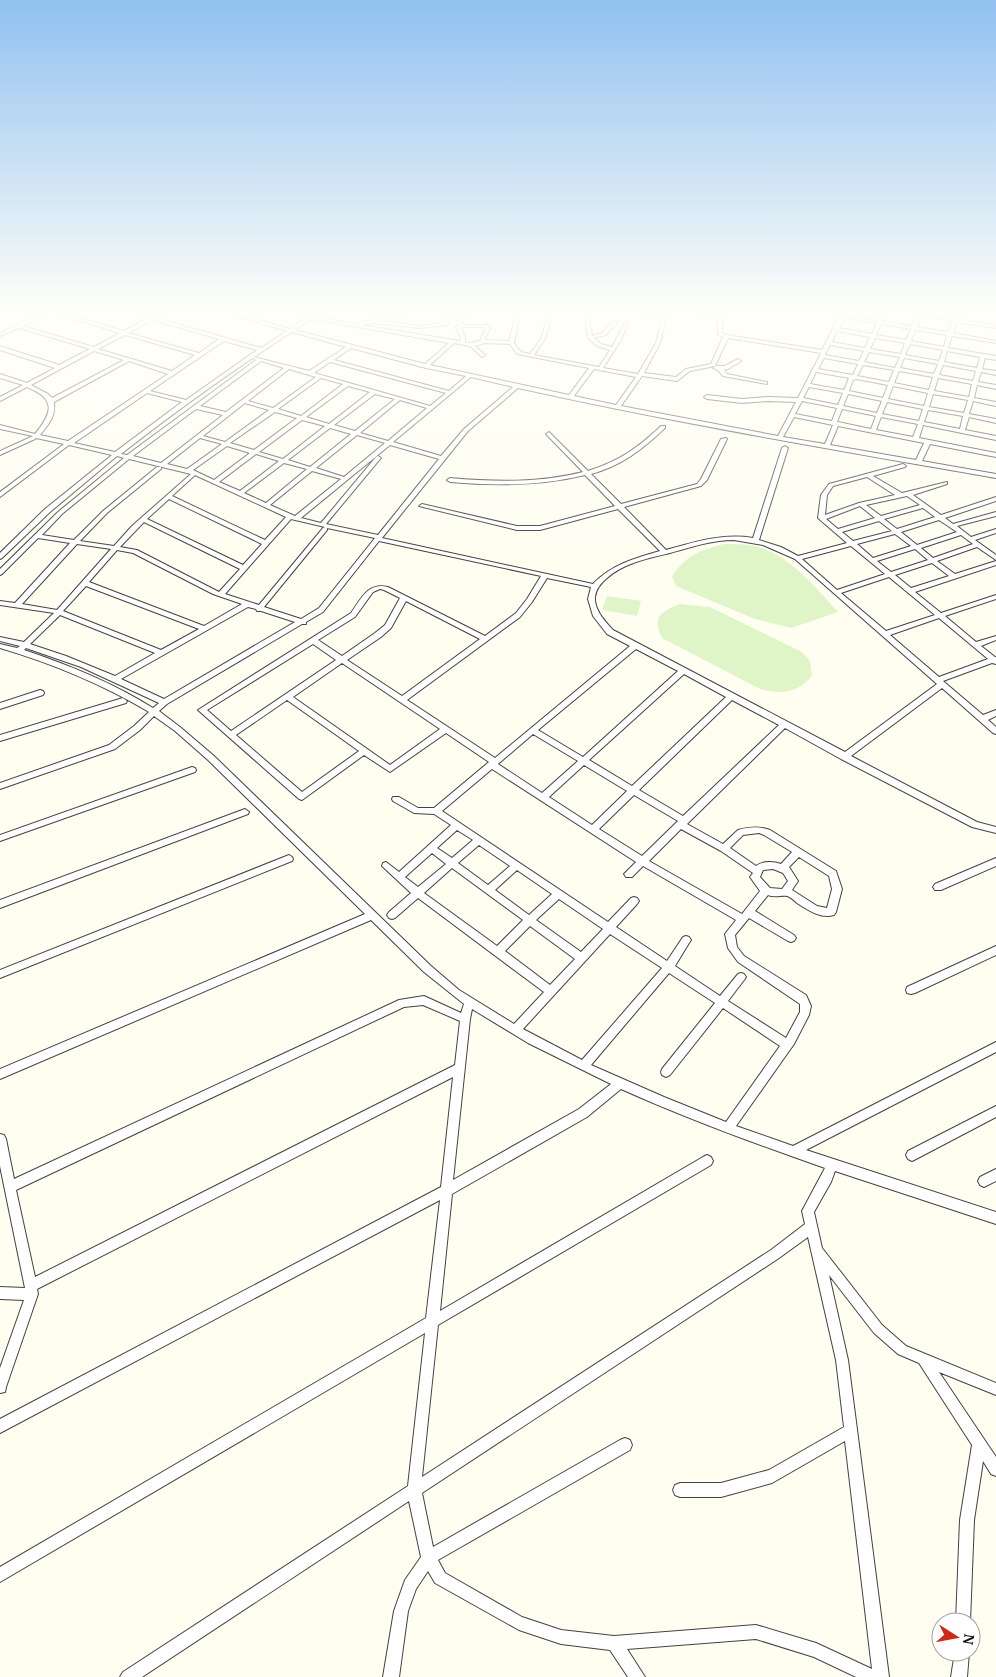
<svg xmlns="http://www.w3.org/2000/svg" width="996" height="1677" viewBox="0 0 996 1677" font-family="'PT Serif',serif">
<rect width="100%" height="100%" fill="#fffef1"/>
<g fill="#dff5c8">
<path d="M 724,544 C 738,544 754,544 767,550 C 795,562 818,590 838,612 L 791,628 L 755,619 L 676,586 L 672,576 C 688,554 700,550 724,544 Z"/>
<polygon points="607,596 641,601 637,616 602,610"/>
<path d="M 680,604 L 710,607 L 802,652 L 810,661 L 812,675 C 800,693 780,695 760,689 L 662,638 C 652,617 660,612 680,604 Z"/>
</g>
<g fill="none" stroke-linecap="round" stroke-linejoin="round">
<defs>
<g id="minor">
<path d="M 37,315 L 43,315 L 23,326 L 94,347 L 120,333 L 61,315 L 69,315 L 124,331 L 148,318 L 139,315 L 152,317 L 160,315 L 156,318 L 261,348 L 287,331 L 233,315 L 241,315 L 290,329 L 311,315 L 317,315 L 315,317 L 354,324 L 371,320 L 371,315 L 375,315 L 376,319 L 396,315 L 407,315 L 380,321 L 420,326 L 443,323 L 448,315 L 453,315 L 447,325 L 420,328 L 372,323 L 362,325 L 460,341 L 461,338 L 456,328 L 461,315 L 466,315 L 462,325 L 489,325 L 490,329 L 485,338 L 486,340 L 509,341 L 515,319 L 517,318 L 519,319 L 514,343 L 521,352 L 530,354 L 541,339 L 548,315 L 552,315 L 545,339 L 534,355 L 599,367 L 610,350 L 597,346 L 588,338 L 585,315 L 589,315 L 592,336 L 602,333 L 612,322 L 616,322 L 616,324 L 606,335 L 594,338 L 601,344 L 612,347 L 624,324 L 628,323 L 621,340 L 603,368 L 638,374 L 656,343 L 662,319 L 641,315 L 667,315 L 660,343 L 644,373 L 676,377 L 686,369 L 711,364 L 723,337 L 718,334 L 718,318 L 701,315 L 722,315 L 722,333 L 727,335 L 822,350 L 840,315 L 878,321 L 880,315 L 885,315 L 882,321 L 912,326 L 917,315 L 921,315 L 917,327 L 948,332 L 952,321 L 924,315 L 936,315 L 996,326 L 996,328 L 957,322 L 953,333 L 996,341 L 996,343 L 952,336 L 948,348 L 996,356 L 996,360 L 985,358 L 982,369 L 996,371 L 996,375 L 981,372 L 978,382 L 996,385 L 996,389 L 977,385 L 974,398 L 996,402 L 996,406 L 973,401 L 969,414 L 996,419 L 996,423 L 969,417 L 965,430 L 996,436 L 996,440 L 923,425 L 919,438 L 996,453 L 996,457 L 930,444 L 922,461 L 996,474 L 996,478 C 836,450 676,423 518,388 L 468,431 L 382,538 L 593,584 C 611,565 635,558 660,551 L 618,509 L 540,530 L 517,530 L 419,506 L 422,504 L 517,526 L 540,526 L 615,506 L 585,475 C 540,486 496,486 450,482 L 447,480 L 450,478 C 495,482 539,483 583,472 L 547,435 L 546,434 L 549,432 L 588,471 C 619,461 638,448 661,426 L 665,426 L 665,428 C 643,449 621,466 591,474 L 621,504 L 697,484 L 701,479 L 721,439 L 726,438 L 727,439 L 707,480 L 701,486 L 624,507 L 666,550 C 695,542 722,533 753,538 L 782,448 L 785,446 L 788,448 L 759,540 L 781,547 L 798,556 L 847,543 L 818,518 L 821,495 L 829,484 L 903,464 L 906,466 L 905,467 L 873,476 L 902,493 L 947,482 L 947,484 L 913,495 L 941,515 L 996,497 L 996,501 L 945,518 L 953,524 L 996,512 L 996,516 L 957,526 L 971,537 L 996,529 L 996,533 L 975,540 L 996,555 L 996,560 L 977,547 L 937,561 L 955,574 L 996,561 L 996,565 L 915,592 L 941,613 L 996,595 L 996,599 L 945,616 L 976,642 L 996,636 L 996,640 L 981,646 L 995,657 L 996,657 L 996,664 L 992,663 L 943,681 L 983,715 L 996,710 L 996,716 L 988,720 L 996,727 L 996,734 L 993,733 L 942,688 L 851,756 L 977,822 L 996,827 L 996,833 L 972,827 L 841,759 L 785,728 L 687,824 L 723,844 L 738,830 C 749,827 759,826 770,830 L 836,871 L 842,889 L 836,912 L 834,915 C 821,919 808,910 797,903 C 795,901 791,897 787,896 C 782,895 775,898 768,895 L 755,911 L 794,935 L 796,938 L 794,941 L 791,942 L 788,941 L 749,918 L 735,935 L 737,947 L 744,956 L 806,995 L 811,1006 L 809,1015 L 794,1044 L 736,1126 L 793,1146 L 996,1042 L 996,1052 L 806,1150 L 996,1212 L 996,1224 L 835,1171 L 831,1182 L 814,1212 L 822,1248 L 882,1325 L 906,1346 L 996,1383 L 996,1395 L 939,1372 L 996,1457 L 996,1476 L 991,1474 L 983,1461 L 974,1520 L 970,1622 L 956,1622 L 960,1520 L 972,1445 L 919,1363 L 898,1354 L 874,1333 L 829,1275 L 848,1360 L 889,1677 L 856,1677 L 814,1657 L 756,1639 L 627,1649 L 645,1677 L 628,1677 L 610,1650 L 561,1644 L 519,1630 L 435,1583 L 428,1571 L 416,1589 L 408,1611 L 399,1677 L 383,1677 L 394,1611 L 405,1580 L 421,1557 L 409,1501 L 142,1677 L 120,1677 L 123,1672 L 408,1486 L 425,1333 L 0,1582 L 0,1567 L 426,1318 L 440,1200 L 0,1433 L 0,1419 L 441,1187 L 453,1077 L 37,1289 L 38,1294 L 6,1387 L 5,1392 L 0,1393 L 0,1368 L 24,1300 L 0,1299 L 0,1287 L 25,1288 L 0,1166 L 0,1134 L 4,1135 L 6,1139 L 14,1179 L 399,1000 L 424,996 L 461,1013 L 464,1004 L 424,972 L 371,920 L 0,1079 L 0,1069 L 365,914 L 208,760 L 175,731 L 154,716 L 140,730 L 115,749 L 0,789 L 0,783 L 109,745 L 134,726 L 149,712 C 102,684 51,663 0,648 L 0,644 L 17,648 L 20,646 L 0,641 L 0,637 L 24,642 L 54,613 L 0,605 L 0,601 L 15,603 L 70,543 L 38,538 L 2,574 L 0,575 L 0,569 L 58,512 L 124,458 L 117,456 L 50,512 L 2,558 L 0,559 L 0,553 L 45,509 L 112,455 L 69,445 L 0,497 L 0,492 L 64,444 L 36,438 L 35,439 L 0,455 L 0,451 L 33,436 L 0,429 L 0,425 L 35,434 C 53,412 56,399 27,387 L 0,401 L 0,397 L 23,385 L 0,378 L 0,374 L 27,383 L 55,368 L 0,350 L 0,346 L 59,365 L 90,349 L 19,328 L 0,336 L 0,333 ZM 844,318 L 877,323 L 872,334 L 839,328 ZM 311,319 L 449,343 L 425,364 L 295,330 ZM 153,320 L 219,339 L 199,353 L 128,333 ZM 881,324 L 911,329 L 906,340 L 876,335 ZM 461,327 L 485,327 L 486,329 L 481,338 L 481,340 L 472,343 L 465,342 L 465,338 ZM 915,330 L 947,335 L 944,347 L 911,341 ZM 837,331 L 870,337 L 865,348 L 832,342 ZM 292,332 L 346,347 L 309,371 L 254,357 L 253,358 L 256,360 L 127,455 L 121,454 C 177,410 232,371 292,332 ZM 125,335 L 195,355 L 172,371 L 98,349 ZM 728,338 L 821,353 L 798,398 L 768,397 L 742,399 L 707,395 L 704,397 L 707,399 L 742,403 L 768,401 L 796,402 L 778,436 L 621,406 L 642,376 L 677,381 L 690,371 L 715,366 ZM 875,338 L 905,343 L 901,354 L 870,349 ZM 224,341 L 257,350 L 186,400 L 150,391 ZM 454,343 L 470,346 L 482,357 L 485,355 L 475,346 L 484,343 L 510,344 L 517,354 L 589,368 L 569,395 L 430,365 ZM 910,344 L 943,350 L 939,361 L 905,355 ZM 830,345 L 864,351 L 859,361 L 825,355 ZM 351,348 L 426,368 L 466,376 L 449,391 L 334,360 ZM 94,351 L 124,360 L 52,398 L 48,394 L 31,385 ZM 947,351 L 980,357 L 977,368 L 944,362 ZM 869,352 L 900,357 L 895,368 L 864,362 ZM 824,358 L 858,364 L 853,375 L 818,369 ZM 904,358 L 938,364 L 934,374 L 900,368 ZM 129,361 L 168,374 L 68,441 L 40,435 C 49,424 56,416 54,402 ZM 261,361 L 284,368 L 226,412 L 200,406 ZM 330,362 L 446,393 L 430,406 L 314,373 ZM 863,365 L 894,370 L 889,382 L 857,376 ZM 943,365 L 976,371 L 973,381 L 939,375 ZM 289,369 L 316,377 L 273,408 L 248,401 ZM 594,369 L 636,377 L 616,405 L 574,396 ZM 899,371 L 933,377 L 929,390 L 894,383 ZM 816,372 L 849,378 L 844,390 L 810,384 ZM 471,377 L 513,387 L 464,429 L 441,456 L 393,442 ZM 321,378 L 343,384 L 301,416 L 278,409 ZM 938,378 L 972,384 L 969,397 L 934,391 ZM 856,379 L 888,385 L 883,398 L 849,391 L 853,380 ZM 348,386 L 370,392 L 329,424 L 306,417 ZM 893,386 L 928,393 L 924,406 L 888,399 ZM 809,387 L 843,393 L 838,405 L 803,398 ZM 147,393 L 182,402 L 115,452 L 74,443 ZM 375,394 L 395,399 L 355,431 L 334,425 ZM 848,394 L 882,401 L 877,413 L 843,406 ZM 933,394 L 968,400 L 964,413 L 929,407 ZM 400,400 L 427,408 L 388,441 L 360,433 ZM 802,401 L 837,408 L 832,421 L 795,414 ZM 887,402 L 923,409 L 919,421 L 882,414 ZM 245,403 L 269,410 L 225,442 L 203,436 ZM 196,409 L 223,415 L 161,463 L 133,456 ZM 842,409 L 876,416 L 871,429 L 838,422 L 837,422 ZM 928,410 L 963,416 L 960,429 L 924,422 ZM 275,412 L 297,418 L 254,450 L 230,443 ZM 794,417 L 833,425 L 825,444 L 783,437 ZM 881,417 L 918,424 L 913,437 L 876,430 ZM 302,420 L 325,426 L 283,459 L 259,452 ZM 838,426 L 924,443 L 916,460 L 830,445 ZM 330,428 L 351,434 L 310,467 L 288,460 ZM 357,435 L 385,443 L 344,477 L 316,468 ZM 200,438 L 222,444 L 187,469 L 167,464 ZM 390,445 L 439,459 L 378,535 L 326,524 L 380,459 L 381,458 L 378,456 L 376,457 L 321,523 L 301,518 ZM 227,446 L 250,453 L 214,480 L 193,470 ZM 256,454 L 279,461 L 240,491 L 219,482 ZM 129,459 L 191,474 L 132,526 L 114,546 L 80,541 L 107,513 L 161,469 L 161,467 L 157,467 L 103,511 L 74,540 L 42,535 L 62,514 ZM 284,463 L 307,469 L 266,503 L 244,493 ZM 312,471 L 341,479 L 295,516 L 270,505 ZM 195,475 L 286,517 L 265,540 L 172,496 ZM 867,477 L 895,495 L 859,503 L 825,515 L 827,495 L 833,486 ZM 907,496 L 920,505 L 881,516 L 866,505 ZM 169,499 L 262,544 L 243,565 L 147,519 ZM 860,506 L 875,518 L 838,529 L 826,519 ZM 923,508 L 935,517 L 897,529 L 884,519 ZM 291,519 L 325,527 L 323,528 L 259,605 L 225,594 ZM 939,520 L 957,532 L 917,545 L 901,532 ZM 879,521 L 892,531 L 853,541 L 842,532 ZM 144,522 L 240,569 L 219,592 L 137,550 L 120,547 ZM 327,528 L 375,538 L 319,608 L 301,619 L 264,607 L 327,530 ZM 895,534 L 911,546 L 873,558 L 857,544 ZM 961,535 L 973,544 L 933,558 L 921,548 ZM 734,540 L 763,545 L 795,559 L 937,684 L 845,752 L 613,630 C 605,621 594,610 595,597 C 596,589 601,583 607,578 C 624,563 649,558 670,553 C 692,547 712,540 734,540 ZM 379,541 L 541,576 L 527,599 L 516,613 L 485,636 L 388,587 C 368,582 361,599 351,613 L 198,710 L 299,799 L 302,800 L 364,755 L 390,772 L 446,733 L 489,762 L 434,808 L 418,808 L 399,797 L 393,797 L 392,799 L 393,801 L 414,813 L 434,814 L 451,825 L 399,872 L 386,862 L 383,863 L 382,866 L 411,893 L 389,912 L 387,915 L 389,918 L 392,919 L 395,918 L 418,898 L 544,992 L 514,1024 L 459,990 L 431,966 L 214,756 L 180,727 L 159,711 L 167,704 L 302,624 L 306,624 L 306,622 L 323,612 ZM 77,544 L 111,549 L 57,610 L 22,604 ZM 851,546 L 885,574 L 837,590 L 802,559 ZM 915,549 L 928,560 L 891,572 L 877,561 ZM 117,550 L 133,553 L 213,594 L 242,604 L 204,626 L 89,582 ZM 932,563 L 949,576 L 911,588 L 895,575 ZM 889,577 L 935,615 L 886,631 L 841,593 ZM 547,578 L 591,587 L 588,599 L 593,616 L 607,634 L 630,646 L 495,758 L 407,700 L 520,617 L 532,602 ZM 86,586 L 199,629 L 161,650 L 63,611 ZM 380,589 L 384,590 L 400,598 L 385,625 L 375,633 L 342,656 L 318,640 L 355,617 L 373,592 ZM 406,601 L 480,639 L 402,696 L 347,660 L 381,637 L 391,628 ZM 248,607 L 256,609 L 257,611 L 261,611 L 295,622 L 164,699 L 121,679 ZM 60,615 L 155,653 L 115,676 L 66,656 L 30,644 ZM 939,618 L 988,659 L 939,677 L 890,635 ZM 313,644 L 336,660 L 231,731 L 207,710 ZM 26,648 L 81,667 L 159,703 L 153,708 C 113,683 69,665 24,650 ZM 636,649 L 678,671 L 583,757 L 538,730 ZM 342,663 L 440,729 L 390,765 L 293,697 ZM 684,674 L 726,697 L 632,786 L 589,760 ZM 287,700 L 359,751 L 302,792 L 236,735 ZM 732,700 L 779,725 L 683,816 L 639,790 ZM 533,734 L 578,761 L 542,793 L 498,764 ZM 584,765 L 627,791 L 592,825 L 549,797 ZM 492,769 L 636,862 L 624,874 L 626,877 L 632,877 L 643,866 L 736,920 L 725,934 L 728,948 L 738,962 L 800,1004 L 800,1012 L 786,1038 L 728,1001 L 744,980 L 746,977 L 744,974 L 741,973 L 738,974 L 720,996 L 675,966 L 689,943 L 691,940 L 689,937 L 686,936 L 683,937 L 667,961 L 616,927 L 637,904 L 639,901 L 637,898 L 634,897 L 631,898 L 608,922 L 442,811 ZM 634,795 L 678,821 L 642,856 L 599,829 ZM 681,829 L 721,851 L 753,873 L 750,877 L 760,891 L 742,914 L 649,861 ZM 457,830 L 473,840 L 452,858 L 437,848 ZM 759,833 L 764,835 L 792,852 L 781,864 C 773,861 763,861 756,866 L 730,848 L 743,835 ZM 479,845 L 510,866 L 488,885 L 458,863 ZM 432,853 L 446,864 L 418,887 L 405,877 ZM 799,857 L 829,876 L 832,889 L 827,908 L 817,906 L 792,890 L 798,881 L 789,867 ZM 452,868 L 523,920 L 497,946 L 424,893 ZM 773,869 L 783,873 L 788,881 L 782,889 L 770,888 L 760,877 L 763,870 ZM 517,870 L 552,894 L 529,915 L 495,890 ZM 559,899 L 603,929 L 581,952 L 536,920 ZM 530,926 L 575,959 L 550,985 L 505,951 ZM 610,934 L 662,968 L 582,1060 L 523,1029 ZM 669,973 L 715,1003 L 662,1069 L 661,1072 L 662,1075 L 666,1077 L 670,1075 L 723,1008 L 780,1046 L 726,1122 L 664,1097 L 591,1065 ZM 423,1005 L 460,1021 L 455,1065 L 35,1277 L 16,1190 L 404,1007 ZM 472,1009 L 528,1043 L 611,1084 L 579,1109 L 453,1180 L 470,1019 ZM 621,1089 C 688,1119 756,1144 825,1168 L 802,1211 L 805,1224 L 771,1250 L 422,1477 L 438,1325 L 711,1165 L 713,1161 L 711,1157 L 707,1155 L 703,1157 L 440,1311 L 452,1194 L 587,1117 ZM 808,1237 L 836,1360 L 844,1427 L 769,1470 L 721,1483 L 680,1483 L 675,1485 L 673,1490 L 675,1495 L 680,1497 L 721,1497 L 772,1483 L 845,1441 L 872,1669 L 816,1643 L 756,1625 L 614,1636 L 561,1630 L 522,1617 L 445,1573 L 438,1560 L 630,1450 L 632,1445 L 630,1440 L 625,1438 L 620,1440 L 433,1547 L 422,1493 L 779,1258 Z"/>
<polygon points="738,359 741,361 740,362 728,369 724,370 727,374 767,382 767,384 723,376 718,370 713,368 716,366 725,366"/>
<polygon points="40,690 43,691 44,693 43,695 0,709 0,703"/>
<polygon points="123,698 127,701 126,703 0,741 0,735"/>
<polygon points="192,767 195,768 196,770 195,772 0,841 0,835"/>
<polygon points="245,809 249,812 248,814 0,908 0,900"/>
<polygon points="289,855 292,857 293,859 292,861 0,978 0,970"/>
<polygon points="996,858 996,866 941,890 935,890 933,887 935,884"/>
<polygon points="996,946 996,955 915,993 911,994 907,993 906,990 907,987"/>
<polygon points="996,1106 996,1117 916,1159 912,1161 908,1159 906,1155 908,1151"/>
<polygon points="996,1169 996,1181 984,1187 980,1185 978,1181 980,1177"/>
<polygon points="955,1652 969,1652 967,1677 951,1677"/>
</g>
</defs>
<use href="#minor" stroke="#424242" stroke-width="2"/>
<use href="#minor" fill="#fff" fill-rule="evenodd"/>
</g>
<linearGradient id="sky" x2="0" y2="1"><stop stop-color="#91c1f0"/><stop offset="0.57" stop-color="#fffff9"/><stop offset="1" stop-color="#fffff9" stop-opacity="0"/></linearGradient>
<rect width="996" height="550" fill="url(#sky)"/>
<g transform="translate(956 1637) rotate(101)"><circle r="24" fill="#ffffff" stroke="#9f9f9f"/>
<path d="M0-4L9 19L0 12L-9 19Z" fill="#cf2a17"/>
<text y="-8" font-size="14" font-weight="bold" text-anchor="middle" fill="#0f0f0f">N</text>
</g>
</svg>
